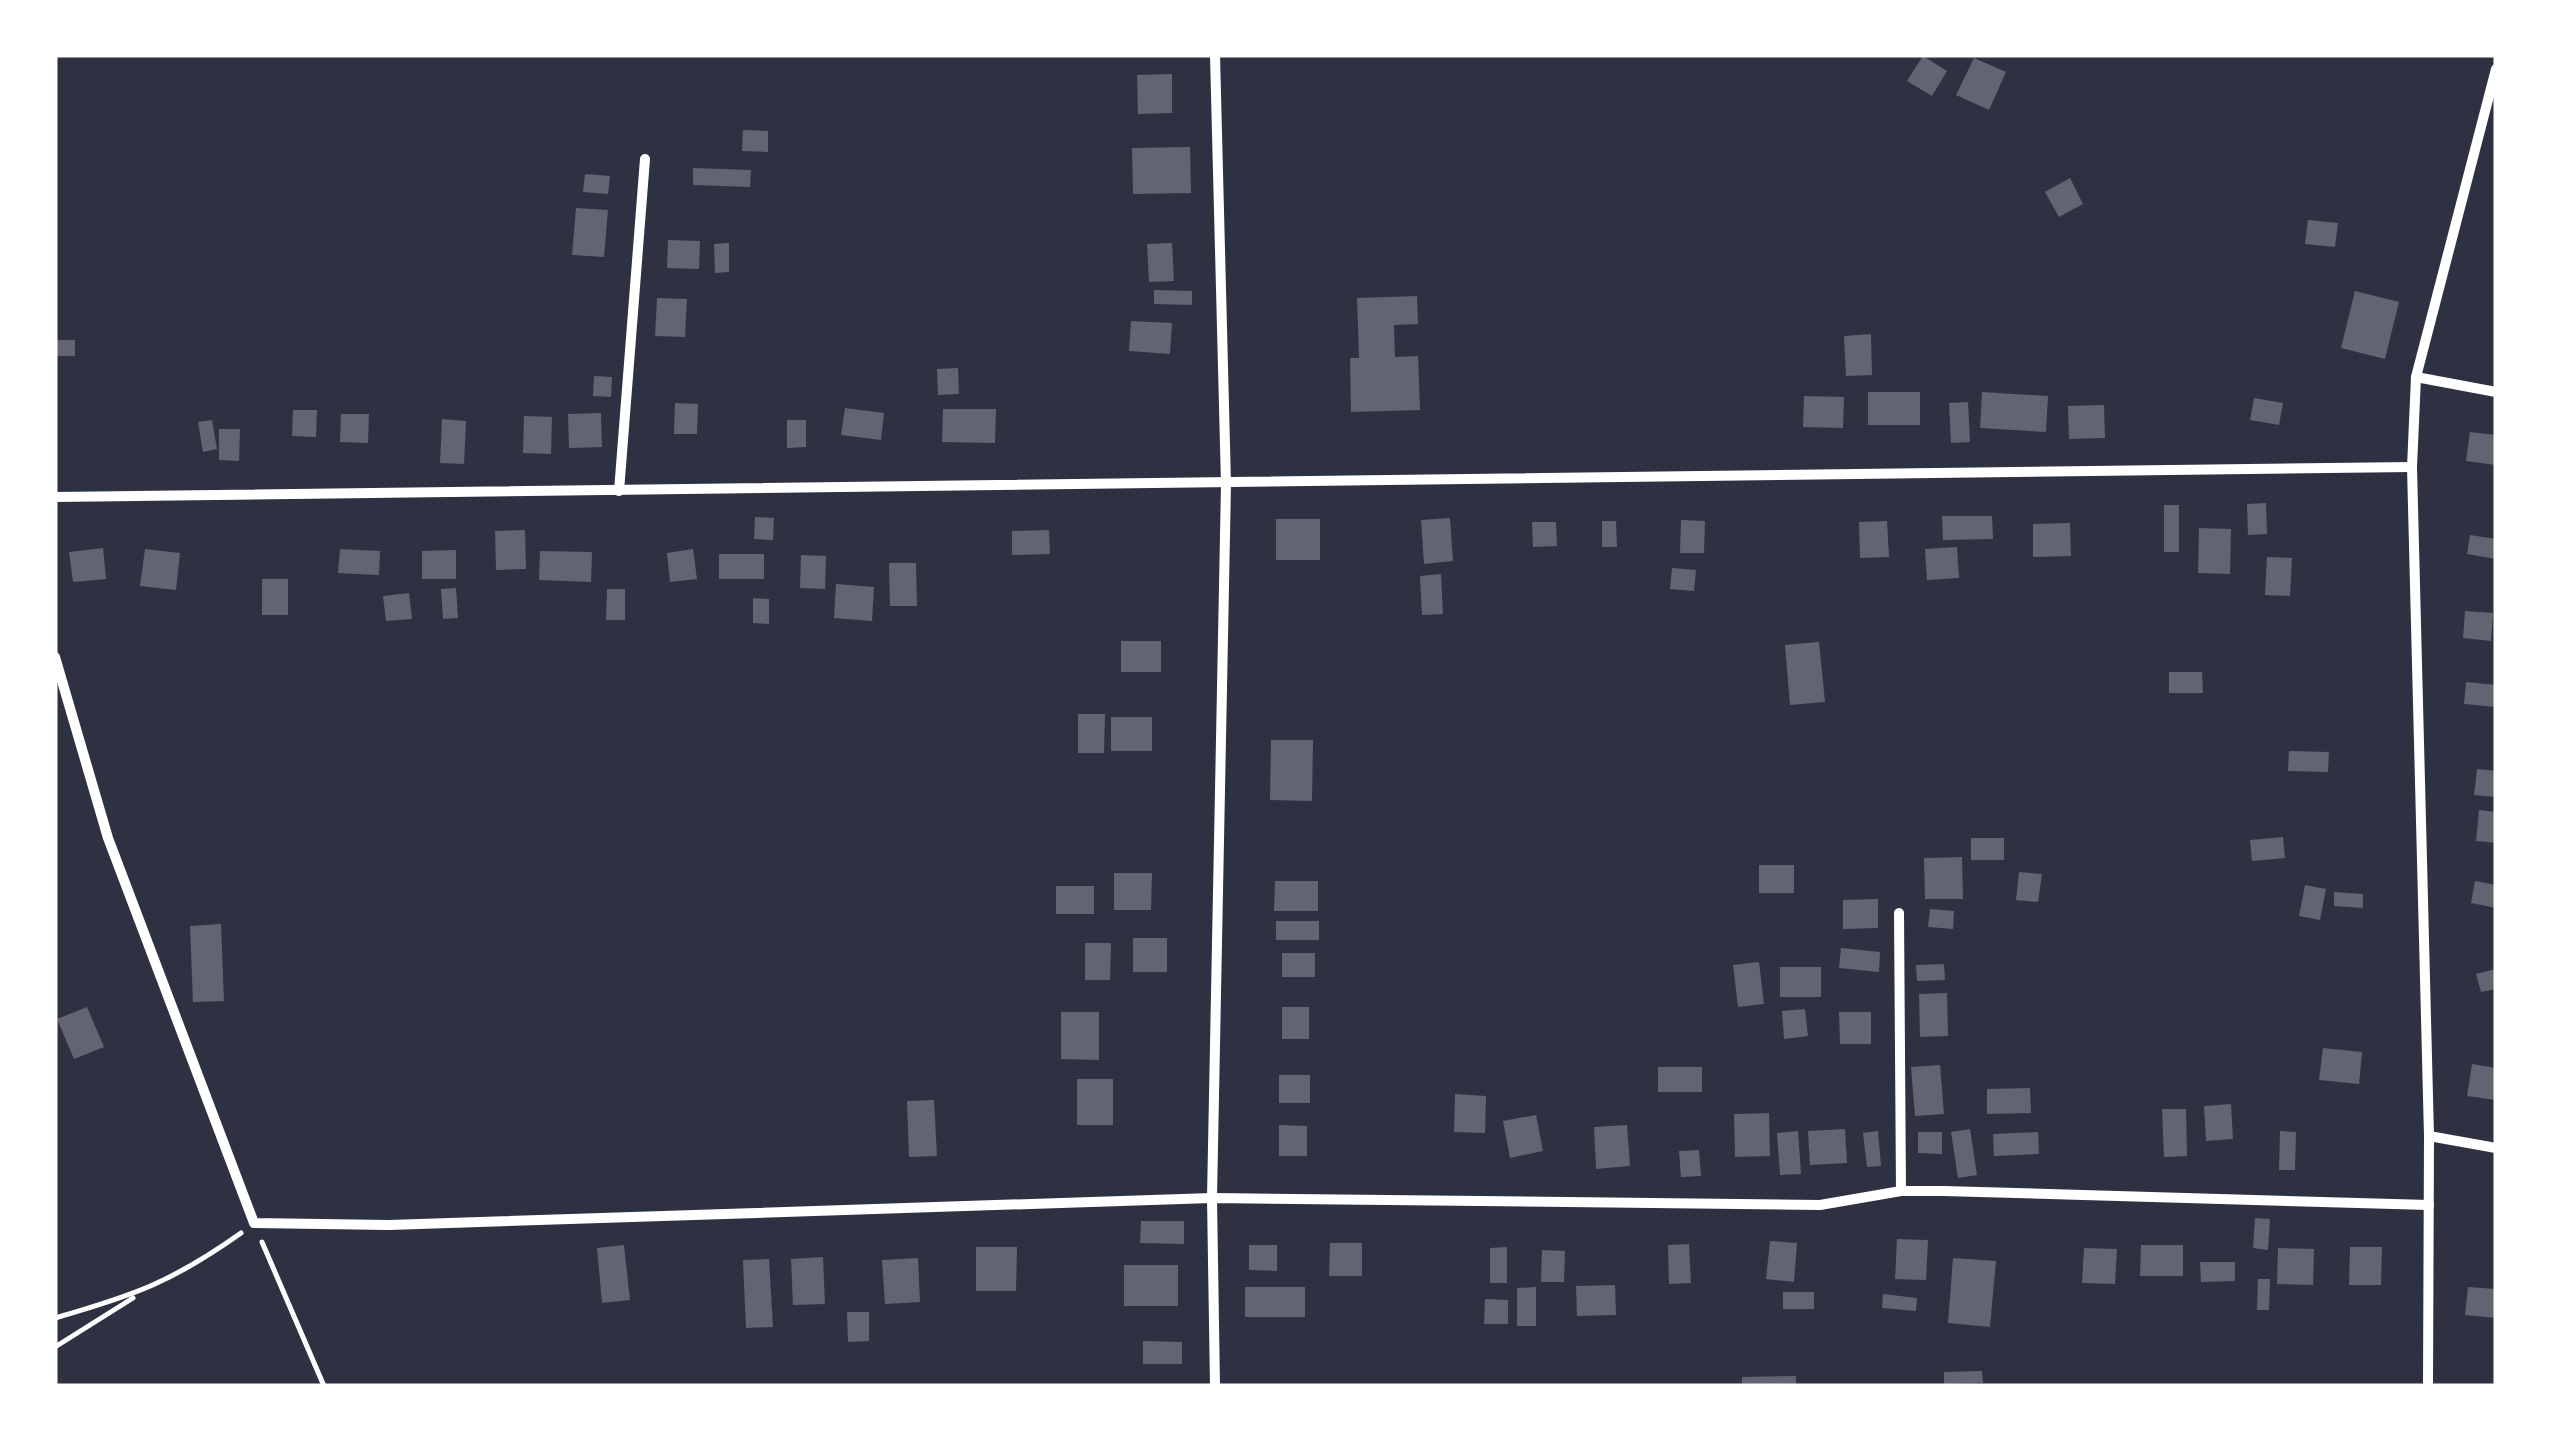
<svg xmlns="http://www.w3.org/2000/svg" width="2551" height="1441" viewBox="0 0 2551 1441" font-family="Mulish,sans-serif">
<rect width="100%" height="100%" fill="#2d3142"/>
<g fill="#626471">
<polygon points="1923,56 1947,71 1932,96 1907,81"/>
<polygon points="1974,58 2006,72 1989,110 1956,95"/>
<polygon points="1172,74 1172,113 1138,114 1137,75"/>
<polygon points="743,130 768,131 768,152 742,151"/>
<polygon points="1190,147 1191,193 1133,194 1132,148"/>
<polygon points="693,168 751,170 750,187 693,185"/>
<polygon points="585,174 610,176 608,194 583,192"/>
<polygon points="2070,178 2083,204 2059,217 2045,192"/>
<polygon points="576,208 608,210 604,257 572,255"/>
<polygon points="2308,220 2338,223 2335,247 2305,244"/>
<polygon points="668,240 700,241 699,269 667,268"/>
<polygon points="729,243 729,272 715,273 714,244"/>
<polygon points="1172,243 1174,281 1149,282 1147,244"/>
<polygon points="1154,290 1192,291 1192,305 1154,304"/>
<polygon points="2355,291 2399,302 2385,359 2341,348"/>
<polygon points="1417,296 1418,324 1394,325 1395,357 1418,356 1420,410 1351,412 1350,358 1359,358 1357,298"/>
<polygon points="657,298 687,299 685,337 655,336"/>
<polygon points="1131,321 1172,323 1170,354 1129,351"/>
<polygon points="1871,334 1872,375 1846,376 1844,336"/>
<rect x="55" y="340" width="20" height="16"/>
<polygon points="958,368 959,394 938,395 937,369"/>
<polygon points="594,376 612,377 611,397 593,396"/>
<rect x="1868" y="392" width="52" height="33"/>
<polygon points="1982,392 2048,396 2046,432 1980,428"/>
<polygon points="1804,396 1844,397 1843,428 1803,427"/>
<polygon points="2254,398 2283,403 2279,425 2250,420"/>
<polygon points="1968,402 1970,442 1951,443 1949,403"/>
<polygon points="675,403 698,404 697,434 674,434"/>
<polygon points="2104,405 2105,438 2069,439 2068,406"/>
<polygon points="845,408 884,413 881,440 841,435"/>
<polygon points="943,409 996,409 995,443 942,442"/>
<polygon points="293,410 317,410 316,437 292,436"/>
<polygon points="601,413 602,447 569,448 568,414"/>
<polygon points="341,414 369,414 368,443 340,442"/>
<polygon points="524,416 552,417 551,454 523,453"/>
<polygon points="442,419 466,421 464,464 440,463"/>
<polygon points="212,420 217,449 203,452 198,422"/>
<polygon points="787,420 806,420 806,447 787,448"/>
<polygon points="219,429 240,429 239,461 219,460"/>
<polygon points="2470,432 2496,435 2496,465 2466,461"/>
<polygon points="2266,503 2267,534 2248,535 2247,504"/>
<rect x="2164" y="505" width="15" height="47"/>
<polygon points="1942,516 1992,516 1993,539 1943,540"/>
<polygon points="755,517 774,518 773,540 754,539"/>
<polygon points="1450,518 1453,561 1424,564 1421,520"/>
<rect x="1276" y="519" width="44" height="41"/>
<polygon points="1681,520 1705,521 1704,553 1680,553"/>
<polygon points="1602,521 1616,521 1617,547 1602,547"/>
<polygon points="1887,521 1889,557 1860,558 1859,522"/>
<polygon points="1532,522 1556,522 1557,546 1533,547"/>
<polygon points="2070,523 2071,556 2033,557 2033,524"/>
<polygon points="2199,528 2231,529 2230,574 2198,573"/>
<polygon points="525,530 526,569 496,570 495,531"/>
<polygon points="1049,530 1050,554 1012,555 1012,531"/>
<polygon points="2470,535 2496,539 2496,559 2467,554"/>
<polygon points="1957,547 1959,578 1927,580 1925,549"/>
<polygon points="103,548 106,579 73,582 69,552"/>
<polygon points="145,549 180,553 176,590 140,586"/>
<polygon points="340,549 380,551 379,575 338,573"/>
<polygon points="693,549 697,579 670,582 667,553"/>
<polygon points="456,550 456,579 422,579 422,551"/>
<polygon points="540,551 592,552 591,582 539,580"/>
<rect x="719" y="554" width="45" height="25"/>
<polygon points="801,555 826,556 825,589 800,588"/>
<polygon points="2267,557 2292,558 2290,596 2265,595"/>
<polygon points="889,563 916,563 917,606 890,606"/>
<polygon points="1672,568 1696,570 1694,591 1670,589"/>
<polygon points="1441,574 1443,614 1422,615 1420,576"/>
<rect x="262" y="579" width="26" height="36"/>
<polygon points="836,584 874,587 872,621 834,618"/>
<polygon points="456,588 458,618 443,619 441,589"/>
<polygon points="607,589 625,589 625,620 606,620"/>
<polygon points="409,593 412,619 386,621 383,596"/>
<polygon points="753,598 769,599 769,624 753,623"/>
<polygon points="2465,611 2493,613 2491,641 2463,638"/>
<rect x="1121" y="641" width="40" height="31"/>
<polygon points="1819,642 1825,702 1790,705 1785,645"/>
<polygon points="2169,672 2202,672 2203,693 2169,693"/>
<polygon points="2466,682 2496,685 2496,707 2464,704"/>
<polygon points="1078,714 1105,714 1104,753 1078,753"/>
<rect x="1111" y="717" width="41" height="34"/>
<polygon points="1271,740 1313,740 1312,801 1270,800"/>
<polygon points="2289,751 2329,752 2328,772 2288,771"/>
<polygon points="2477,769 2496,771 2496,797 2474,795"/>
<polygon points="2479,810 2496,812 2496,843 2476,841"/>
<polygon points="2283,837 2285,858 2252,861 2250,840"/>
<rect x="1971" y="838" width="33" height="22"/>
<polygon points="1962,857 1963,899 1925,899 1924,858"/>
<rect x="1759" y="865" width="35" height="28"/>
<polygon points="2019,872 2042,874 2038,902 2016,900"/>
<polygon points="1114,873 1152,873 1151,910 1114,910"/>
<polygon points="1275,881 1318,881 1318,911 1274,911"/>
<polygon points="2475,881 2496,885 2496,908 2471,903"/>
<polygon points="2305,885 2326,889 2320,920 2299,916"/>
<rect x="1056" y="886" width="38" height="28"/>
<polygon points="2334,892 2363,894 2363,908 2334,906"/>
<polygon points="1878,899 1878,928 1843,929 1843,900"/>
<polygon points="1930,909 1954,911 1953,929 1928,927"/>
<rect x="1276" y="921" width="43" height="19"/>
<polygon points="221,924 224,1001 193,1002 190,926"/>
<rect x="1133" y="938" width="34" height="34"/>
<polygon points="1085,943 1111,943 1110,980 1085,980"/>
<polygon points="1841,948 1880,952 1879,972 1839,968"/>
<rect x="1282" y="953" width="33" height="24"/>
<polygon points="1759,962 1764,1004 1738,1007 1733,965"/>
<polygon points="1944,964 1945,980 1917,981 1916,965"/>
<rect x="1780" y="967" width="41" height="30"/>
<polygon points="2496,969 2496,989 2481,992 2476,974"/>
<polygon points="1947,993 1948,1036 1920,1037 1919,994"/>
<polygon points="87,1007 104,1047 74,1059 57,1019"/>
<rect x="1282" y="1007" width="27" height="32"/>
<polygon points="1805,1009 1808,1036 1784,1039 1782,1011"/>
<polygon points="1061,1012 1099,1012 1099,1060 1061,1059"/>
<polygon points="1839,1012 1871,1012 1871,1044 1840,1044"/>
<polygon points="2323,1048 2362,1052 2359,1084 2319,1080"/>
<polygon points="2472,1064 2496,1068 2495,1100 2467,1096"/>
<polygon points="1940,1065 1944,1114 1915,1116 1911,1067"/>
<rect x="1658" y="1067" width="44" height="25"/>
<rect x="1279" y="1075" width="31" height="28"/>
<rect x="1077" y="1079" width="36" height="46"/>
<polygon points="2030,1088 2031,1113 1987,1114 1987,1089"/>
<polygon points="1455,1094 1486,1096 1485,1133 1454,1132"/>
<polygon points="934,1100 937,1156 909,1157 907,1101"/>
<polygon points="2231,1104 2233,1139 2206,1141 2204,1106"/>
<polygon points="2162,1109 2186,1109 2187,1156 2164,1157"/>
<polygon points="1769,1113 1770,1156 1735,1157 1734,1114"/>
<polygon points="1536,1115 1543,1151 1510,1158 1503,1121"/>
<polygon points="1279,1125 1307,1126 1307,1156 1279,1156"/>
<polygon points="1627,1125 1630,1166 1596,1169 1594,1127"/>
<polygon points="1845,1129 1847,1163 1810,1165 1808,1131"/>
<polygon points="1970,1129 1977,1175 1958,1178 1951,1132"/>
<polygon points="1798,1131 1801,1174 1780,1175 1777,1133"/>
<polygon points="1878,1131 1881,1166 1867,1167 1863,1133"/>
<polygon points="2280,1131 2296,1132 2295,1170 2279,1170"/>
<polygon points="1918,1132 1942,1132 1942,1154 1918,1153"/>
<polygon points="2038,1132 2039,1154 1994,1156 1993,1134"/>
<polygon points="1699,1150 1701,1176 1681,1177 1679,1151"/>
<polygon points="2255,1218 2270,1219 2268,1250 2253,1248"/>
<polygon points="1141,1221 1184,1221 1184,1244 1140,1243"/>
<polygon points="1897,1239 1928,1240 1926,1280 1895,1279"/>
<polygon points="1770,1241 1797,1243 1794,1282 1766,1279"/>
<polygon points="1330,1243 1362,1243 1362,1276 1329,1276"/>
<polygon points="1689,1244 1691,1283 1669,1284 1668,1245"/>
<polygon points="624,1245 630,1300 602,1303 597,1248"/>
<polygon points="1249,1245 1277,1245 1277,1271 1249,1270"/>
<polygon points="2141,1245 2183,1245 2183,1276 2140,1276"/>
<polygon points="976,1247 1017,1247 1016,1291 976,1291"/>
<polygon points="1507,1247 1507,1283 1490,1283 1490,1248"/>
<polygon points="2350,1247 2382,1247 2381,1285 2349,1285"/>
<polygon points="2084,1248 2117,1249 2115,1284 2082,1283"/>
<polygon points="2278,1248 2314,1249 2313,1285 2277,1284"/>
<polygon points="1542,1250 1565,1251 1564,1282 1541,1282"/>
<polygon points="823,1257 825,1304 793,1305 791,1259"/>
<polygon points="918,1258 920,1302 885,1304 882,1260"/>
<polygon points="1953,1258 1996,1261 1990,1327 1948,1323"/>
<polygon points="769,1259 773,1327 746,1328 743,1260"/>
<polygon points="2200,1262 2235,1262 2235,1281 2201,1282"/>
<rect x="1124" y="1265" width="54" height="41"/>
<polygon points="2258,1279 2270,1279 2269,1310 2257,1310"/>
<polygon points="1615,1285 1616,1315 1577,1316 1576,1286"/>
<rect x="1245" y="1287" width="60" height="30"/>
<polygon points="1536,1287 1536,1326 1517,1326 1517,1288"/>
<polygon points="2468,1287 2496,1289 2496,1318 2465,1315"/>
<rect x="1783" y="1292" width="31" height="17"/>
<polygon points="1883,1294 1917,1298 1916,1311 1882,1308"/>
<polygon points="1485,1299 1508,1300 1508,1324 1484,1324"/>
<polygon points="847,1312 869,1312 869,1341 848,1342"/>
<polygon points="1143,1341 1182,1342 1182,1364 1143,1364"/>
<polygon points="1982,1371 1983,1383 1944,1384 1944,1372"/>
<polygon points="1796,1376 1796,1386 1742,1386 1742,1377"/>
</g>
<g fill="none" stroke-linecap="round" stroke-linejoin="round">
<g stroke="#fff" stroke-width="5">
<polyline points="262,1242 324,1386"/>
<path d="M 55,1318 C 135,1295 172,1282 241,1233"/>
<polyline points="55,1347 133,1298"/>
</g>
<g stroke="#fff" stroke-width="10">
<polyline points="2416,377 2496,392"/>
<polyline points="619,491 645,159"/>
<polyline points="55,497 2412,467"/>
<polyline points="55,657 108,838 254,1223 389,1225 1212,1198 1820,1205 1901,1191 1943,1191 2429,1205"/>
<polyline points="1899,913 1901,1191"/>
<polyline points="2429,1136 2496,1148"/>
<polyline points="1215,1386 1212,1198 1226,484 1215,55"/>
<polyline points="2428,1386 2429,1136 2412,467 2416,377 2496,69"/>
</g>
</g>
<rect width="2551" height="1441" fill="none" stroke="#ffffff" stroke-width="115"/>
</svg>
